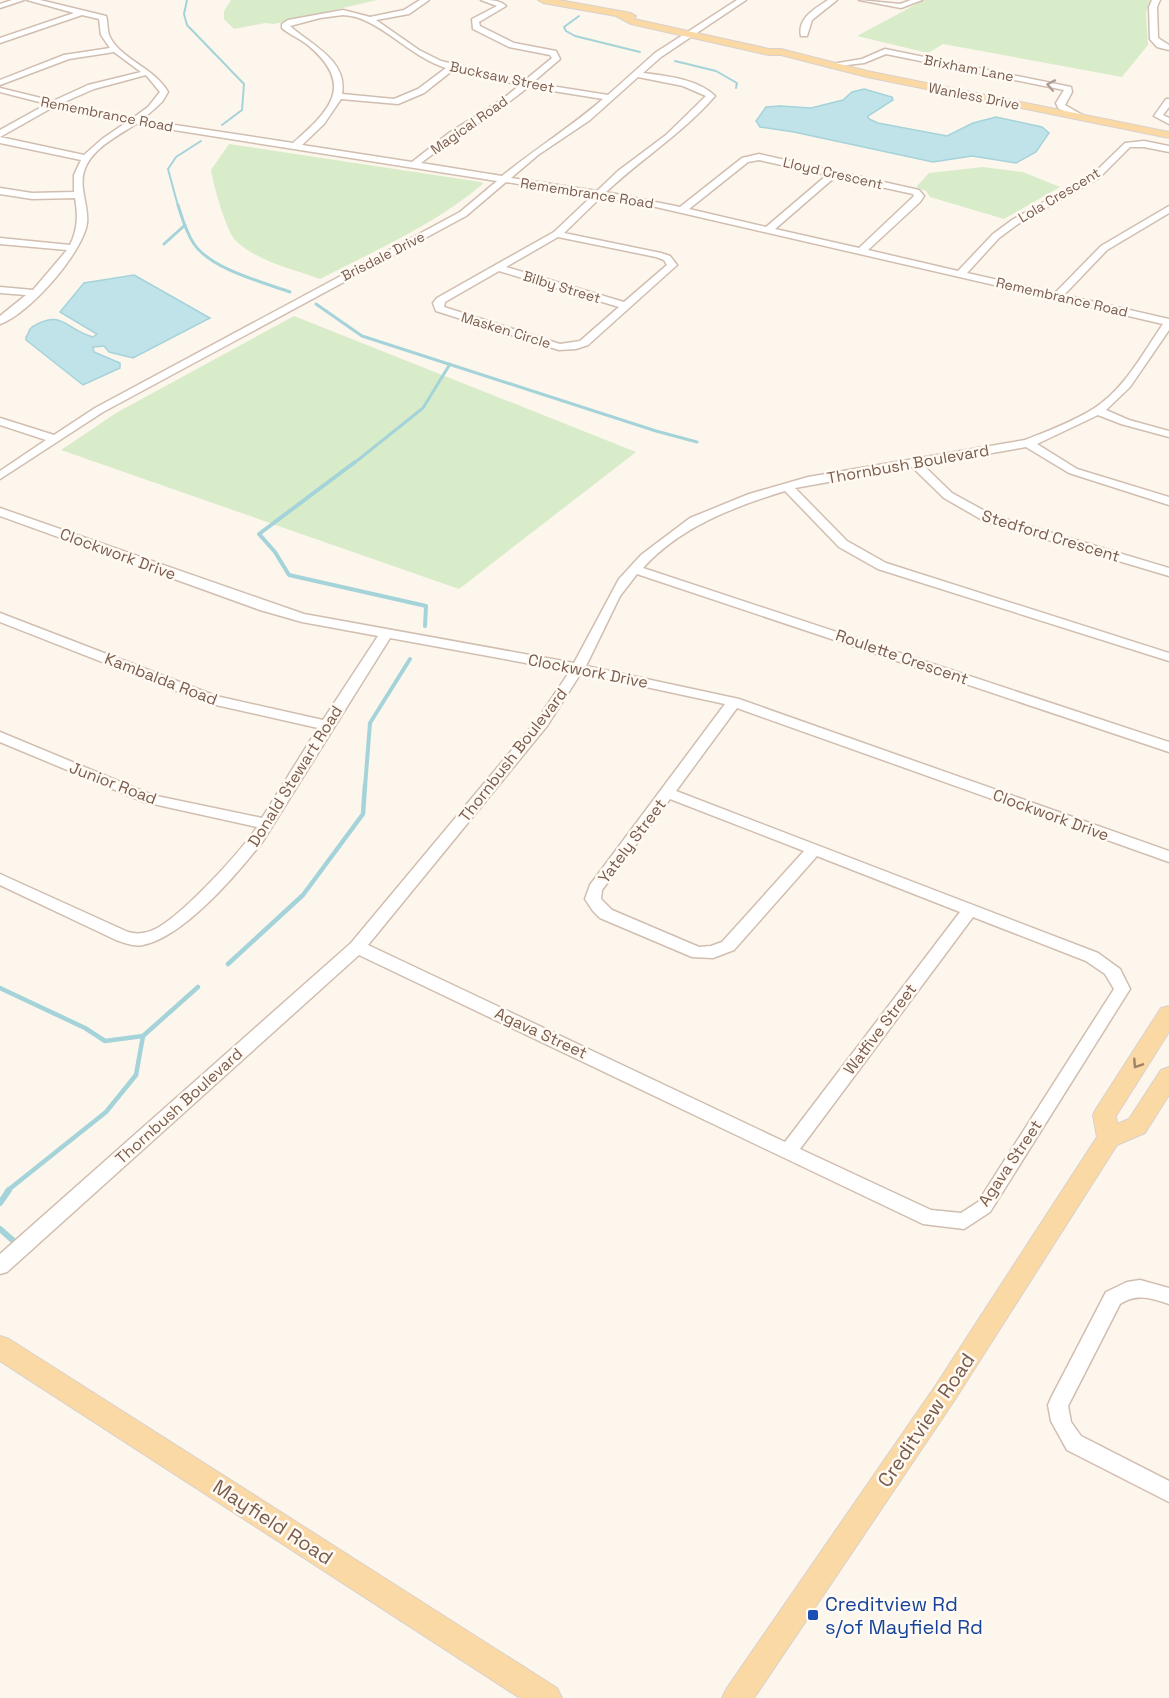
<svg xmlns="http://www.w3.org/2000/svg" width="1169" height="1698" viewBox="0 0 1169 1698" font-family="'Space Grotesk',sans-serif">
<rect width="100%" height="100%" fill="#fdf6ec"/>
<g fill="#d8ecc9">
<polygon points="231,0 377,0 274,24 265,23 234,29 224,19 224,11"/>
<polygon points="924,0 1150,0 1146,12 1148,45 1122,77 943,44 928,53 857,36"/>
<path d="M 229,144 L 481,182 L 483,184 C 434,225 376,250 320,279 C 293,269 256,261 235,240 C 226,230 213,184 211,170 Z"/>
<polygon points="983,167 1023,172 1060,187 1004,219 930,197 926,191 916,187 929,173"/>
<polygon points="294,316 636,452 459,589 61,450 116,413"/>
</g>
<g fill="#bfe3e8" stroke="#a5d3da" stroke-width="1.5">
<polygon points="864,89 892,97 893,100 868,116 869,119 878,123 947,136 973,123 996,117 1042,127 1049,133 1036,152 1016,163 972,156 933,162 794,132 760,127 756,121 766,107 780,106 811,108 843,100 852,92"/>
<path d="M 134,275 L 210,318 L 133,358 L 109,352 L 104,346 L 93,347 L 94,352 L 120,363 L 120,368 L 83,385 L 26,340 L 26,337 C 30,332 28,330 32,327 C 62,308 66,330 93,337 L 97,334 L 60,312 L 84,283 Z"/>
</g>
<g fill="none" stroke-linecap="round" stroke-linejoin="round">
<g stroke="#a5d3da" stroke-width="2">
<polyline points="187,0 184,14 187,25 244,84 242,110 222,125"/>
<polyline points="579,16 564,27 566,31 575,36 640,52"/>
<polyline points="675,61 716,71 737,83 736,88"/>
<polyline points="178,206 168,169 176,157 201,141"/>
</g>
<g stroke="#a5d3da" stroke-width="3">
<path d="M 178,205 C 182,218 186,232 194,244 C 211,269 262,282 290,292"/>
<polyline points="164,244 185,225"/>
<polyline points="316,304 362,336 656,431 697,442"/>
<polyline points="353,464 423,408 450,364"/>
</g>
<g stroke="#a5d3da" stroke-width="4">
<polyline points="355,462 259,534 275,552 289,575 426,606 425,626"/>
<polyline points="365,787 370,723 410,659"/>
</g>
<g stroke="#a5d3da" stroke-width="4.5">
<polyline points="228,964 303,895 363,814 365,785"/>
<polyline points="0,988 85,1028 105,1041 143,1036"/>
<polyline points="7,1191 106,1112 136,1075 143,1036 198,987"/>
</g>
<g stroke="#a5d3da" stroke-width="6">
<polyline points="0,1203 9,1190"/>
<polyline points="0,1229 17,1244"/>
</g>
<defs>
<g id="minor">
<polygon points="12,0 24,0 0,8 0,4"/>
<path d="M 27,0 L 40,0 L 106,16 C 108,22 107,29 109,35 C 119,59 154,67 168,92 L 162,102 L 142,120 L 293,143 C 329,111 356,86 309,46 C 301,39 290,35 282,28 L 282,24 L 288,20 L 343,10 L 370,17 L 404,10 L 420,0 L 429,0 L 409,14 L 376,20 L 419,50 L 441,61 L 524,81 L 552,58 L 550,55 L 509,47 L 473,29 L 472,19 L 497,6 L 481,0 C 490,0 500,0 506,6 L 479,22 L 480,26 L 514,43 L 556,51 L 560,59 L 532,83 L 608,95 L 655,53 L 737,0 L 746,0 L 661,57 L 643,73 C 666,76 698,79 715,96 C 683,133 641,159 606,192 L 680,207 L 742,158 L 759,154 L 919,190 L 924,196 L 920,202 L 868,250 L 958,271 L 993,234 L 1012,220 L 1093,174 L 1125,143 L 1144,141 L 1169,146 L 1169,152 L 1144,147 L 1130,147 L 1099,178 L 1018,224 L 999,238 L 967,273 L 1055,293 L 1101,246 L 1169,206 L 1169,213 L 1107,250 L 1064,295 L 1169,319 L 1169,330 L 1130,387 L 1106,410 L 1129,420 L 1169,431 L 1169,437 L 1121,424 L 1098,415 L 1037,444 L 1077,469 L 1169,497 L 1169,505 L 1069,473 L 1026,447 L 923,465 L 952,493 L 992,515 L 1169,568 L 1169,576 L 984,521 L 944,498 L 912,467 L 795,488 L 847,541 L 886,563 L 1169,653 L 1169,661 L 878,569 L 839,547 L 785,491 C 733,507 680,527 643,568 L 1169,742 L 1169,752 L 637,574 L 620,596 L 586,666 L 739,699 L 1169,851 L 1169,862 L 737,708 L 676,791 L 1098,953 L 1120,969 L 1130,989 L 990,1212 L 964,1229 L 923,1224 L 359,955 L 7,1272 L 0,1274 L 0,1254 L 351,943 L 537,720 L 570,671 L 390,638 L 263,841 C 238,873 184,937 143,945 C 134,947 125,943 116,940 L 0,885 L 0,874 L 128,932 C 138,935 149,933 159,927 C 185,912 240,853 257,827 L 144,802 L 0,742 L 0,732 L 152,795 L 262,818 L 318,728 L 207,703 L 0,622 L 0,613 L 216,696 L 323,720 L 378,636 L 302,622 L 260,610 L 0,516 L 0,508 L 304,614 L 574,663 L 619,579 L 641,555 L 690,518 L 749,494 L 808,477 L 1025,440 C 1048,431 1072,422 1093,409 C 1124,390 1143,353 1163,324 L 643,204 L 601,197 L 564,233 L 661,253 L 670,256 L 677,265 L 588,345 L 576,349 L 559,350 L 436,311 L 433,303 L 437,298 L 554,232 L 592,196 L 506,182 L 466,216 L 103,412 L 0,479 L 0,471 L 46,440 L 0,425 L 0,418 L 54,435 L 95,408 L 460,212 L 497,181 L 136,124 C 119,135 97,146 87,164 C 76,184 89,203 87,223 C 83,253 28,315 0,324 L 0,316 L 26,295 L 0,293 L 0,287 L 33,290 L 67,250 L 0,244 L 0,238 L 70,245 C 78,229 78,215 75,198 L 32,199 L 0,194 L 0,188 L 32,193 L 74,192 L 74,175 L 81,160 L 0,143 L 0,137 L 84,155 L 102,139 L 127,122 L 55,106 L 0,137 L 0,130 L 47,104 L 0,92 L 0,88 L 53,101 L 88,85 L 141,72 L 114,52 L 69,59 L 0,85 L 0,80 L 64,55 L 110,48 L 101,35 L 99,19 L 82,15 L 0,43 L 0,38 L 74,13 ZM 343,15 C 378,16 409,57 446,68 L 418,89 L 394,99 L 342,94 C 348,60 311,45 290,26 L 320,18 ZM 453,70 L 520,85 L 504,98 L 449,133 L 412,162 L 302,145 L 324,124 L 341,99 L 398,104 L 424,93 ZM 146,75 L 160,92 L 148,107 L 133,118 L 62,103 L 94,89 ZM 638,77 L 683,86 L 706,96 L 666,135 L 618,171 L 597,191 L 511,178 L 538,155 L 590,120 ZM 528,87 L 603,99 C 571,127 535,149 502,176 L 421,163 C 456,136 494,115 528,87 ZM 759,160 L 827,175 L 766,227 L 689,209 L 748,162 ZM 835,177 L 913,194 L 914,196 L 859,248 L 775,229 ZM 558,237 L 656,257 L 664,260 L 667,265 L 624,302 L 506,267 ZM 499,271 L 619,307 L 580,341 L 560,344 L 444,307 L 445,302 ZM 581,673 L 725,704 L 590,885 L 585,899 L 593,911 L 600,918 L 692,957 L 713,958 L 734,950 L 817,856 L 960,912 L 785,1142 L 368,945 L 547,726 ZM 670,799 L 804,851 L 722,942 L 711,946 L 699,947 L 612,910 L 601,899 L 602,890 ZM 973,917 L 1086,961 L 1105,974 L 1114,989 L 978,1202 L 961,1213 L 931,1210 L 800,1149 Z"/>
<path d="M 828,0 L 837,0 L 812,20 L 807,36 L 801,36 C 797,18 816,8 828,0 Z"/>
<polygon points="859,0 900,4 911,0 922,0 901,8"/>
<polygon points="1152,0 1160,0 1157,7 1158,38 1169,45 1169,50 1157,47 1150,39 1149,7"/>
<polygon points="885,49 1071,87 1072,92 1065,105 1084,116 1077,118 1058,108 1056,103 1064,90 886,54 864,63 830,67 826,65 862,59"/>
<polygon points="1166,99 1169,99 1169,107 1163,115 1169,118 1169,124 1154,116"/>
<path d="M 1140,1280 L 1169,1288 L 1169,1304 C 1151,1298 1137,1293 1120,1304 L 1068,1406 L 1071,1422 L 1081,1436 L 1169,1481 L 1169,1502 L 1067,1450 L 1051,1421 L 1048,1405 L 1051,1398 L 1106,1292 L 1127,1282 Z"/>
</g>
<g id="major">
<polygon points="538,0 559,0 631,13 636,16 634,19 769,49 781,49 867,71 1169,132 1169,138 867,77 781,55 769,55 631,24 616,16 543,3"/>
<polygon points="1169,1006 1169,1032 1116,1116 1117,1124 1129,1119 1161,1070 1169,1067 1169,1095 1145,1133 1117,1145 954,1401 754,1698 722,1698 727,1688 936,1385 1097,1137 1093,1115 1096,1109 1161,1008"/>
<polygon points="0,1336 9,1339 557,1688 562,1698 520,1698 0,1361"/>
</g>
</defs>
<use href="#minor" stroke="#d1beb0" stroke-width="3"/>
<use href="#major" stroke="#dad1cd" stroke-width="2"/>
<use href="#minor" fill="#fff" fill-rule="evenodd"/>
<use href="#major" fill="#fbd9a5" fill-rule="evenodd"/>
</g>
<defs><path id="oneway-chevron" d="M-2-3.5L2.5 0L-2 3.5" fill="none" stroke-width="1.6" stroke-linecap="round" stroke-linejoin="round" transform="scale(1.5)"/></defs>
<use stroke="#af9d94" href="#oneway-chevron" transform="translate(1051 85) rotate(-169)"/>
<use stroke="#a18267" href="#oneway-chevron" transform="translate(1137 1064) rotate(123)"/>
<rect fill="#1a4fb4" stroke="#fffaf3" stroke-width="2" x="807" y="1609" width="12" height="12" rx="3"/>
<g text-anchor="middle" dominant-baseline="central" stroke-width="5" stroke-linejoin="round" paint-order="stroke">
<g font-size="14" fill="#7a5c4d" stroke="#fffaf3">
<text transform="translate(969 68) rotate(11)">Brixham Lane</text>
<text transform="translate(502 77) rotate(12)">Bucksaw Street</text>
<text transform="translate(974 96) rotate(11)">Wanless Drive</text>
<text transform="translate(107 114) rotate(11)">Remembrance Road</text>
<text transform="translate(469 125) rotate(-35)">Magical Road</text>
<text transform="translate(833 173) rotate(13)">Lloyd Crescent</text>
<text transform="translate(587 193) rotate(9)">Remembrance Road</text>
<text transform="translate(1059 195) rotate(-31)">Lola Crescent</text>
<text transform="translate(383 256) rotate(-27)">Brisdale Drive</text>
<text transform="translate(562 287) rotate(17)">Bilby Street</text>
<text transform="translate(1062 297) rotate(13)">Remembrance Road</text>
<text transform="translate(506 330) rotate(17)">Masken Circle</text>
</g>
<g font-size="16" fill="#7a5c4d" stroke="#fffaf3">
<text transform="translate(908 464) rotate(-10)">Thornbush Boulevard</text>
<text transform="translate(1051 536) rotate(17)">Stedford Crescent</text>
<text transform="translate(118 554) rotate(20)">Clockwork Drive</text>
<text transform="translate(902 657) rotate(19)">Roulette Crescent</text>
<text transform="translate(588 671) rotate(11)">Clockwork Drive</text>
<text transform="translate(161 679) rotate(21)">Kambalda Road</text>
<text transform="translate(513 755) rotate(-52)">Thornbush Boulevard</text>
<text transform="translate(295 776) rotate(-58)">Donald Stewart Road</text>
<text transform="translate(113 783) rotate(21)">Junior Road</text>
<text transform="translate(1051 815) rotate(20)">Clockwork Drive</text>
<text transform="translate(632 841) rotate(-53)">Yately Street</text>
<text transform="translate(880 1029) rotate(-53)">Watfive Street</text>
<text transform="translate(541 1033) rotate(25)">Agava Street</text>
<text transform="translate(179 1106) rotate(-42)">Thornbush Boulevard</text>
<text transform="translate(1010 1163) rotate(-56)">Agava Street</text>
</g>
<g font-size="20" fill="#7a5c4d" stroke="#fffaf3">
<text transform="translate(926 1420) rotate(-56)">Creditview Road</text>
<text transform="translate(273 1522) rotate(33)">Mayfield Road</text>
</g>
<g font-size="20" fill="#164399" stroke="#fffaf3" text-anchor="start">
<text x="825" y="1604">Creditview Rd<tspan x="825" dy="23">s/of Mayfield Rd</tspan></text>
</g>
</g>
</svg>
